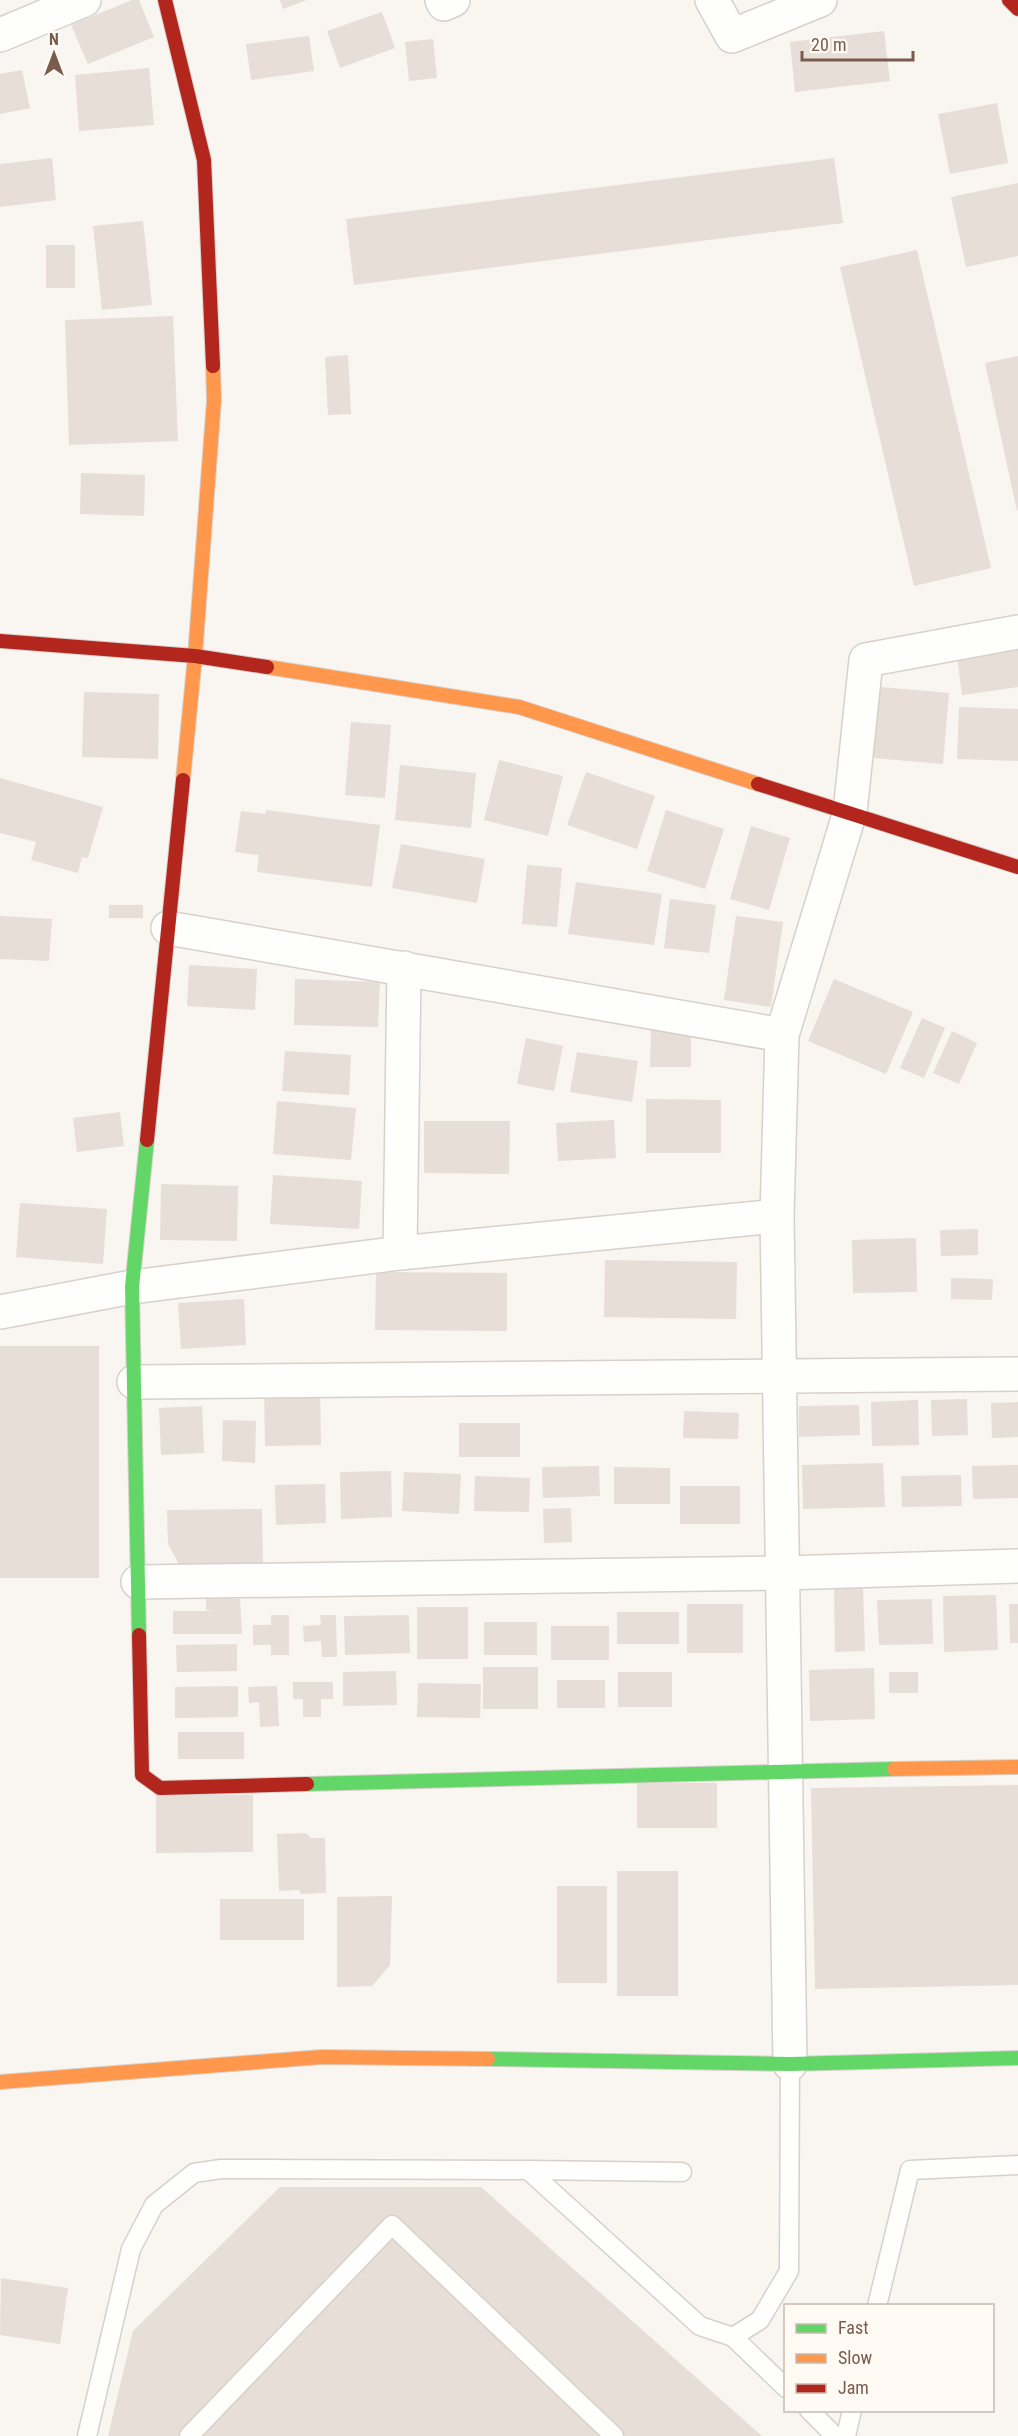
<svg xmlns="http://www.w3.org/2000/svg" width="1018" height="2436" viewBox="0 0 1018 2436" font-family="'Roboto Condensed',sans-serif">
<rect width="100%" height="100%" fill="#f9f5f0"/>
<g fill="#e6ded7">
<polygon points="132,0 139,0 154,37 88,64 71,25"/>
<polygon points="280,0 307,0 283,9"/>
<polygon points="382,12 395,48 340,68 327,31"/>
<polygon points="884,31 890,81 795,92 790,42"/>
<polygon points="309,36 314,71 251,80 246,44"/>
<polygon points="433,39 437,78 409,81 405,42"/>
<polygon points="149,68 154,125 79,131 75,75"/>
<polygon points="22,70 30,108 0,114 0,74"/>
<polygon points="997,103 1008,163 950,174 938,114"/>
<polygon points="52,158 56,200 0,207 0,164"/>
<polygon points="834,158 843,223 354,285 346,219"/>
<polygon points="1018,183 1018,256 966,267 951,197"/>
<polygon points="143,221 152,305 102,310 93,226"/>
<rect x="46" y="245" width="29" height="43"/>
<polygon points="917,250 991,568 914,586 840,267"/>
<polygon points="173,316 178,441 69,445 65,320"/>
<polygon points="348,355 351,414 328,415 325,357"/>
<polygon points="1018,356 1018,510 1017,511 985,363"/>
<polygon points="81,473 145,475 144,516 80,514"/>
<polygon points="1018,648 1018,687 962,695 957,657"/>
<polygon points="880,687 949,693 943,764 873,758"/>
<polygon points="84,692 159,694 158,759 82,757"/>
<polygon points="959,707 1018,709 1018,761 957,759"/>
<polygon points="351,722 391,725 385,798 345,795"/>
<polygon points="499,760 563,776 548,836 484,820"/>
<polygon points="400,765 476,773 471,828 395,820"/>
<polygon points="586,772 655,796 637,849 567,825"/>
<polygon points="0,778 103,807 88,858 82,857 78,873 31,860 36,842 0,833"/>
<polygon points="266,810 380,825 372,887 257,872 259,855 235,852 241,811 265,814"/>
<polygon points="666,810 724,829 705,889 647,871"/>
<polygon points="751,826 790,838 769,910 730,899"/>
<polygon points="401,844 485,859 477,903 392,888"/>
<polygon points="527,865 562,868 557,927 522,924"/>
<polygon points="576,882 662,894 654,945 568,934"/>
<polygon points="670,899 716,905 709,953 664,948"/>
<rect x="109" y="905" width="34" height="13"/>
<polygon points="0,916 52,919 49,961 0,959"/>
<polygon points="736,916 783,922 771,1007 724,1000"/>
<polygon points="189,965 257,969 255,1010 187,1006"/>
<polygon points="295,979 380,982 378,1027 294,1025"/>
<polygon points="834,979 913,1012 886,1074 808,1041"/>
<polygon points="922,1018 945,1028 924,1078 900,1068"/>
<polygon points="651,1030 691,1030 691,1067 650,1067"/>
<polygon points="952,1031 977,1043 959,1084 933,1073"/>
<polygon points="526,1038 563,1046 554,1091 517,1084"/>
<polygon points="285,1051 351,1055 349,1095 282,1091"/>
<polygon points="577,1052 638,1061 632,1102 570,1092"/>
<polygon points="646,1099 721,1100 721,1153 646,1153"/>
<polygon points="277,1101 356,1108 351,1160 273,1154"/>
<polygon points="120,1112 124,1146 77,1152 73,1118"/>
<polygon points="614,1120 616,1158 558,1161 556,1123"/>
<polygon points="424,1121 510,1121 509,1174 424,1173"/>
<polygon points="273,1175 362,1181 359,1229 270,1224"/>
<polygon points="161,1184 238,1186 237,1241 160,1240"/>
<polygon points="20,1203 107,1209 103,1264 16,1257"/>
<polygon points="978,1229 978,1255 941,1256 940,1230"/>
<polygon points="916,1238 917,1292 853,1293 852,1240"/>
<polygon points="605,1260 737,1262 736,1319 604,1317"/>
<polygon points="376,1272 507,1273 507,1331 375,1330"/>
<polygon points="951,1278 993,1279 992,1300 951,1299"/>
<polygon points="244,1299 246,1345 181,1349 178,1303"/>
<rect x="0" y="1346" width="99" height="232"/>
<polygon points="264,1390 320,1390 321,1445 265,1446"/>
<polygon points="967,1399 968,1435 932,1436 931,1400"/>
<polygon points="918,1400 919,1445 872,1446 871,1402"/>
<polygon points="1018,1402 1018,1437 992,1438 991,1403"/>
<polygon points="859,1405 860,1435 799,1437 799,1406"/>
<polygon points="202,1406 204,1453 161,1455 159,1408"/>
<polygon points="684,1411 739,1413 738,1439 683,1438"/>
<polygon points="223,1420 256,1421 255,1463 222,1461"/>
<rect x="459" y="1423" width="61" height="34"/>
<polygon points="883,1463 885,1507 803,1509 802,1465"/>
<polygon points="1018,1465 1018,1498 973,1499 972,1466"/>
<polygon points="599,1466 600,1496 543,1498 542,1467"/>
<polygon points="614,1467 670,1468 670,1504 614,1504"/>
<polygon points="391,1471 392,1517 341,1519 340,1472"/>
<polygon points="404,1472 461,1474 459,1514 402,1511"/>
<polygon points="961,1475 962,1506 902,1507 901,1476"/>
<polygon points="475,1476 530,1478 529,1512 474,1511"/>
<polygon points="325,1484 326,1523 276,1525 275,1485"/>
<rect x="680" y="1486" width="60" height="38"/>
<polygon points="571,1508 572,1542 544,1543 543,1509"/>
<polygon points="262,1509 263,1568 182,1570 168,1544 167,1510"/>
<polygon points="863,1586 865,1651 835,1652 834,1588"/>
<polygon points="996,1595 998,1650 944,1652 943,1596"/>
<polygon points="206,1598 240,1599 242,1634 173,1634 173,1611 214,1611 206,1610"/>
<polygon points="932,1599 933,1644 879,1645 877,1600"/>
<rect x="687" y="1604" width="56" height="49"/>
<polygon points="1009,1604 1018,1604 1018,1643 1010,1643"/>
<rect x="417" y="1607" width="51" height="52"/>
<rect x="617" y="1612" width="62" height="32"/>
<polygon points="271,1615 289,1615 289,1655 271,1655 271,1645 253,1645 253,1625 271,1625"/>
<polygon points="320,1615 336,1615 337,1657 322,1657 321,1641 304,1642 303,1626 321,1625"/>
<polygon points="409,1615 410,1653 345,1655 344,1616"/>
<rect x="484" y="1622" width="53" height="33"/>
<rect x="551" y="1626" width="58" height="34"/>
<polygon points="237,1644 237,1671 177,1672 176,1645"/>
<rect x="483" y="1667" width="55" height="42"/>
<polygon points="874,1668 875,1719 810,1721 809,1670"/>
<polygon points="396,1671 397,1705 343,1706 343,1672"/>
<rect x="618" y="1672" width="54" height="35"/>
<rect x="889" y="1672" width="29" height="21"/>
<rect x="557" y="1680" width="48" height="28"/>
<polygon points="293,1682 333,1682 333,1699 321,1699 321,1717 303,1717 303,1699 293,1699"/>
<polygon points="418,1683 481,1684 480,1718 417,1717"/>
<polygon points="238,1686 238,1717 175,1718 175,1687"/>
<polygon points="277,1686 279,1726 260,1727 259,1702 249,1703 248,1687"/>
<rect x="178" y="1732" width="66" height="27"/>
<rect x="637" y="1783" width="80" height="45"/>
<polygon points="1018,1785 1018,1985 815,1989 811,1788"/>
<polygon points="156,1795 253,1795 253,1852 156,1853"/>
<polygon points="306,1833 311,1838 325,1838 326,1893 301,1894 299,1890 279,1891 277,1834"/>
<rect x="617" y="1871" width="61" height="125"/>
<rect x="557" y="1886" width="50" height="97"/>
<polygon points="392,1896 390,1965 372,1986 337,1987 337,1897"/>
<rect x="220" y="1899" width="84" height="41"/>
<polygon points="280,2187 481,2187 762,2436 108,2436 133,2331"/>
<polygon points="1,2278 68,2288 60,2344 0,2335"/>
</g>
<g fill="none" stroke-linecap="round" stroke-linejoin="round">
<defs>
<g id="lane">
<polyline points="528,2170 682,2172"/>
<polyline points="877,2306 910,2170 1018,2165"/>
<polyline points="733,2337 786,2388"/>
<polyline points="809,2410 835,2436"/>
<polyline points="87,2436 131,2249 154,2205 194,2173 221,2169 528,2170 700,2326 733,2337 760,2320 789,2271 790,2064"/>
<polyline points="189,2436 392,2225 614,2436"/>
<polyline points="846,2436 852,2410"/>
</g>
<g id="street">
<polyline points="442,0 444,4 453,0"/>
<polyline points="712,0 732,36 820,0"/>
<polyline points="0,35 84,0"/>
<polyline points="168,928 782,1035"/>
<polyline points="400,1253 404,968"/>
<polyline points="0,1312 132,1287 400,1253 777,1216"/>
<polyline points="134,1382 1018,1374"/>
<polyline points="138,1582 782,1573 1018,1566"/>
<polyline points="790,2064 777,1216 782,1035 850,812 866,660 1018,632"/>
</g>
<g id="fast">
<polyline points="139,1635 132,1287 147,1140"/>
<polyline points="307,1784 894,1769"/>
<polyline points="488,2059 790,2064 1018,2058"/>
</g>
<g id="slow">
<polyline points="267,667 519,707 758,784"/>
<polyline points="183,780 195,656 214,400 213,366"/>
<polyline points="894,1769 1018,1767"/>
<polyline points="0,2082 322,2057 488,2059"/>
</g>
<g id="jam">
<polyline points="165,0 204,160 213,366"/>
<polyline points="1009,0 1018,9"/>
<polyline points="0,641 195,656 267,667"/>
<polyline points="758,784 1018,867"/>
<polyline points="147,1140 183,780"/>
<polyline points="139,1635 142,1775 160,1788 307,1784"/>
</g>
</defs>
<use href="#lane" stroke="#d7d1cb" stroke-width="21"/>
<use href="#street" stroke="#d7d1cb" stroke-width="36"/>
<use href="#fast" stroke="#d9d2cb" stroke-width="16"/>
<use href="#slow" stroke="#d9d2cb" stroke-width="16"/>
<use href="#jam" stroke="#d9d2cb" stroke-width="16"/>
<use href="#lane" stroke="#fefefd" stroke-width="18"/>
<use href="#street" stroke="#fefefd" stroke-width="33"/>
<use href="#fast" stroke="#63d668" stroke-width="14"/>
<use href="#slow" stroke="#ff974d" stroke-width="14"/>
<use href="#jam" stroke="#b3261e" stroke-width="14"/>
</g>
<rect x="784" y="2304" width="210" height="108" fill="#fffaf3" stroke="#cabbb1" stroke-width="1.5"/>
<rect x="796" y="2324" width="30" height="9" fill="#63d668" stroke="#cabbb1" stroke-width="1.5"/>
<text x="838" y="2334" font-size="18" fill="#7a5c4d">Fast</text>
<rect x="796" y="2354" width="30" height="9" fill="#ff974d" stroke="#cabbb1" stroke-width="1.5"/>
<text x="838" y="2364" font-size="18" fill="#7a5c4d">Slow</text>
<rect x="796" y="2384" width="30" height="9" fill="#b3261e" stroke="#cabbb1" stroke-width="1.5"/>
<text x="838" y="2394" font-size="18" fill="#7a5c4d">Jam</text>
<g transform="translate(54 54)" stroke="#fffaf3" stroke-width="4.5" paint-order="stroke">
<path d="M0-4.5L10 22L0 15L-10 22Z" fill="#7a5c4d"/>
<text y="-9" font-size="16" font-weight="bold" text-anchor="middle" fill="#7a5c4d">N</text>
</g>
<path d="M802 51v9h111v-9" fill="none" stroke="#7a5c4d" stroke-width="3"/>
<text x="811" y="51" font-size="18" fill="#7a5c4d" stroke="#fffaf3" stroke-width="4.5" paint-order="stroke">20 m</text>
</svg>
